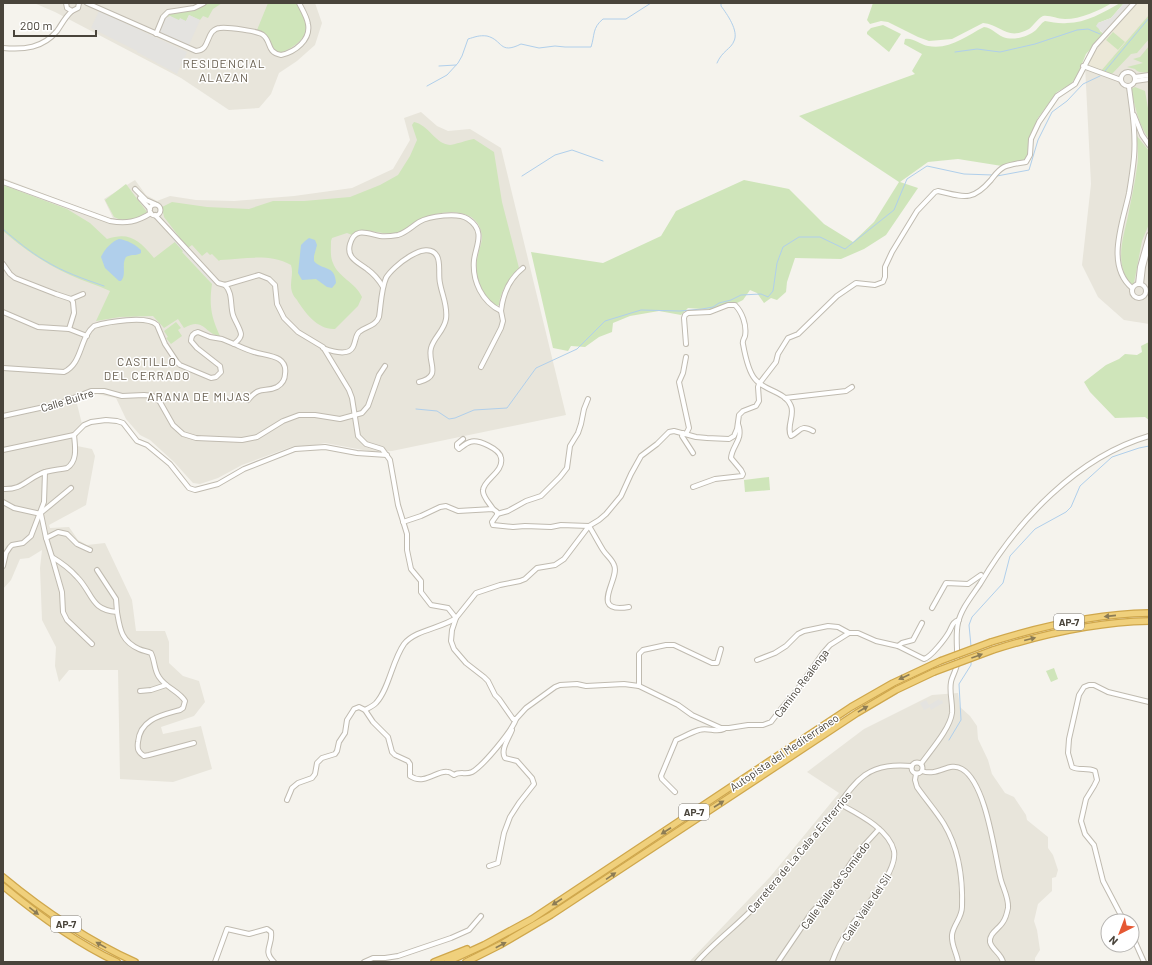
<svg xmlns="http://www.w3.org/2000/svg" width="1152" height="965" viewBox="0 0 1152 965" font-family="Barlow,sans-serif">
<rect width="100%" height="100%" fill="#f5f3ed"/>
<g fill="#e8e5db">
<polygon points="34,3 315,3 322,23 315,45 297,61 279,73 271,94 259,108 229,110 181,78 55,12"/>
<polygon points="1135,3 1149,3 1149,324 1124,320 1098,297 1082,265 1091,184 1085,65 1108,33"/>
<polygon points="421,112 437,126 448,131 470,129 501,148 566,415 392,451 374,452 325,443 311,446 294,446 242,465 218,478 200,484 193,483 174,462 150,440 140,435 126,419 116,398 97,394 83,397 76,400 83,428 79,432 77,437 77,446 92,449 95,456 86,505 49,525 50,528 69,527 78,540 87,545 105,543 132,600 136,631 165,631 169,642 169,663 183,676 199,681 205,702 194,716 161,727 163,734 201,726 212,769 173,782 120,779 118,670 69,670 59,682 55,666 56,647 42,620 40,568 42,550 29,558 20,559 11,580 3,589 3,178 107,218 113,218 104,199 135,180 146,195 157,201 170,196 196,200 234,201 294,196 352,188 393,169 410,140 404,118"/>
<polygon points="958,693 960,707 970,716 977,726 978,739 988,760 992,774 1005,793 1014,797 1026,815 1027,820 1048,837 1048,848 1053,855 1058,870 1056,877 1052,878 1052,891 1038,904 1034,921 1037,930 1040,950 1035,958 1035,962 689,962 770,877 839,793 807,772 864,729 932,695"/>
</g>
<polygon fill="#ece8d8" points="1137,3 1149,3 1149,15 1101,71 1088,65 1087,64 1091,56"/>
<g fill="#cfe5ba">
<polygon points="209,3 222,3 213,9 208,18 203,16 200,20 189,15 186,21 179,21 170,16 166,18 172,13 194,10"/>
<path d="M 268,3 L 296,3 C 299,9 303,14 305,20 C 311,37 294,47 281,53 L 274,51 C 267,41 271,35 257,30 Z"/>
<path d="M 873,3 L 1112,3 C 1098,11 1081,19 1065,19 C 1057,19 1050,15 1043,16 C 1037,19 1034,25 1029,29 C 1007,41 1002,25 983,23 L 952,39 L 929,41 L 918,37 L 888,22 L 881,21 L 870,24 L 867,20 Z"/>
<path d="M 1120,3 L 1124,3 L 1111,18 L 1098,23 L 1100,31 L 1104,34 L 1086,54 L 1077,76 L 1071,84 L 1057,92 L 1038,118 L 1029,141 L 1029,153 L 1024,161 L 1002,166 L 958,159 L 928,162 L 900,182 L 918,188 L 886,235 L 864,249 L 841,259 L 795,258 L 787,282 L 786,292 L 777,300 L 771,298 L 764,303 L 757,293 L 750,290 L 743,300 L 731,306 L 714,310 L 688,308 L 681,315 L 659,311 L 630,316 L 613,323 L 612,332 L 599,337 L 585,347 L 571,346 L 568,351 L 553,348 L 531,252 L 603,263 L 661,236 L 676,211 L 744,180 L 789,189 L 824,224 L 853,242 L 874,222 L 899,182 L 799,116 L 915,74 L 912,71 L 922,54 L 904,44 L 905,39 C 912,37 921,45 928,46 C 950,50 966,36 984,27 C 992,28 996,34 1003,37 C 1013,41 1028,37 1036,30 C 1039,27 1041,23 1045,21 C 1052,22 1060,24 1067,23 C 1086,23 1104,12 1120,3 Z"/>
<polygon points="1149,15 1149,39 1137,53 1131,54 1110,76 1101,71"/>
<polygon points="883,25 901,34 889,52 867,34 867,32 871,28"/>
<polygon points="1113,32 1125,42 1118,50 1106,40"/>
<path d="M 1149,46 L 1149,72 C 1144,73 1138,73 1135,69 L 1127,67 L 1143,63 L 1133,59 L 1140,57 Z"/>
<path d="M 1135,87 L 1145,91 L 1149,114 L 1149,139 C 1138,124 1135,106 1131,89 Z"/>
<path d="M 414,122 C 429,125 435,144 450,145 C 453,145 468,140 474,139 L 494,152 L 502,202 L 519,268 C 509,277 500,292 499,305 L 496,306 C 480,293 473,276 478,255 C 479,249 482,243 482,237 C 480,205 440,210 420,219 C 413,222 408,228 402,231 C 383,239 367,224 352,235 L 347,233 L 332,238 L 331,241 C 331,248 330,257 333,263 C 337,276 356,283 362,297 L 358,306 L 335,329 C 318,330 305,313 297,300 C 295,298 293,295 292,292 C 289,283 294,274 291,265 C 269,253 244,259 220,260 L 219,261 L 212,254 L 210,255 L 207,252 L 202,256 L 192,245 L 182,252 L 212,284 C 209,305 211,317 220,336 C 205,335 204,316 184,328 L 178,319 L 164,328 L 153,316 L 120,317 L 96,321 L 110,291 C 97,285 83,281 70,275 C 45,264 24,249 3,231 L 3,185 L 67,209 L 90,223 L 107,239 C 130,231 140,241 154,258 L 180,238 L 164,217 L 162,207 L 172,202 L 207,207 L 249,209 L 273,201 L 304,201 L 350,197 L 380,185 L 398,175 L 410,156 L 417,140 L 412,125 Z"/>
<path d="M 1137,136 L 1149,151 L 1149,224 L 1142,241 L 1134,283 L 1131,285 C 1114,263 1123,239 1128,216 C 1131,200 1135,183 1137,167 C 1139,157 1137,146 1137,136 Z"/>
<path d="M 126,184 L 147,212 C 137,220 126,223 114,217 L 105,200 Z"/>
<polygon points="176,322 181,328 178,330 182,336 171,344 166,338 168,337 164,331"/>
<polygon points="1149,342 1149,420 1145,417 1115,418 1090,392 1084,382 1106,365 1119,359 1125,354 1137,355 1142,352 1141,346"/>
<polygon points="769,477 770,490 745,492 744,480"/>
<polygon points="1054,668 1058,679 1051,682 1046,671"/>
</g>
<g fill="#e4e3e0">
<polygon points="1124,3 1130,3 1103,33 1096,26 1098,23 1111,18"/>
<polygon points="99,11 187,52 177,74 137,52 137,51 91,28"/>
<polygon points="189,15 200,20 188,47 159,33 166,18 170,16 179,20 180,18 186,21"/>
<polygon points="174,238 214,283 212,283 172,239"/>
<polygon points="939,699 940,701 942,700 943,703 931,710 930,707 924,710 920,703 926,700 929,705"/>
</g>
<g fill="#b0cfeb">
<path d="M 309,238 L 315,240 L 317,245 L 314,256 L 314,261 C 322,271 335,264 336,283 L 332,288 L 327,287 L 316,279 L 302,280 L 298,273 L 301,245 L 305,241 Z"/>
<path d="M 119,239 C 127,240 136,245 141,250 L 141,253 C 137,256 131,254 126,257 C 121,265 127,274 121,281 L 119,281 L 105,268 L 101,257 C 104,250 112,241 119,239 Z"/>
</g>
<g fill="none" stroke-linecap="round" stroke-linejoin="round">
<g stroke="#b0cfeb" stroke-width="1">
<polyline points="955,52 977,49 1000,52 1035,44 1077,30 1088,29 1100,34"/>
<path d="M 717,63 C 722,51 731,49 734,41 C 739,31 727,14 721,6 L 721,3"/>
<polyline points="439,66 456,65"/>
<polyline points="1105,71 1149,18"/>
<path d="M 427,86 L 447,75 L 458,63 L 462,56 L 468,39 C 475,37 479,35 487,36 C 503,40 499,55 521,44 L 539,48 L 555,46 L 565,47 L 591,47 C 595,35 592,28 603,19 L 626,19 L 651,3"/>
<polyline points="522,176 555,155 572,150 603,161"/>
<polyline points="997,176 1029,170 1038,140 1052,112 1067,101 1083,84 1100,76"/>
<path d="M 3,228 L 4,230 C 17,241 30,252 44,260 C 63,272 84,279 104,286"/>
<polyline points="416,409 437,411 449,419 455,418 474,410 507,408 536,368 577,349 605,321 641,310 680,311 702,309 713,307 719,303 731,300 741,295 761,294 768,297 773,291 777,263 783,247 799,237 820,237 845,249 894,210 907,179 927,166 964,174 992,175"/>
<polyline points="971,646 969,625 972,617 1003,583 1010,556 1035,529 1066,512 1071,507 1080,486 1112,457 1139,448 1149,446"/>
<polyline points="949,740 961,720 959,684 971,665 971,661"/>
</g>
<defs>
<g id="minor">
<polyline points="66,3 67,8 72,11 78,8 79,3"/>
<path d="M 87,3 L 196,51 C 208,50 206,40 212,32 C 214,30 217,28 220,28 C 227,27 259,31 263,35 C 272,42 266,52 281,55 C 295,52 311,40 308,24 C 307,17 302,9 299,3"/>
<polyline points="156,34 163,17 168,12 194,8 204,3"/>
<path d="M 3,48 C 24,50 43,48 57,31 C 62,24 65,17 72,11"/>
<polyline points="1083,66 1121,80"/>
<circle cx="1128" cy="79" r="7"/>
<polyline points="1135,77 1149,75"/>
<polyline points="1135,81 1149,79"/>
<path d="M 1129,87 C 1132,110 1136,133 1134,157 C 1133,168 1131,181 1129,193 C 1123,222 1105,265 1132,288"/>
<polyline points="1134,115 1142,135 1149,145"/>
<path d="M 3,182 L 110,221 C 126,224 137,222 151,213"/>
<polyline points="135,189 146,200 155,204"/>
<polyline points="140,198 150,209"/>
<circle cx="155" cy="210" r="5.5"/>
<path d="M 155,215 L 218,283 L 225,285 L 259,275 L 269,279 L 275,285 L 277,304 L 284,318 L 298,332 L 323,347 L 349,390 L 352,398 L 358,436 L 366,444 L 382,449 L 390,460 L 398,505 L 407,534 L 407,550 L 411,569 L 421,581 L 421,592 L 431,605 L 448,608 L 456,618 C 442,628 415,630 404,644 C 392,661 389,689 376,703 C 373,706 369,708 365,710 L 359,707 L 354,709 L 347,720 L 345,733 L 339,742 L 337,751 L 335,754 L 322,758 L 317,763 L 315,774 L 312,778 L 298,783 L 292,788 L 287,800"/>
<polyline points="3,264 10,274 15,278 56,294 71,299 73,302 74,313 69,329"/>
<circle cx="1139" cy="291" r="7"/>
<polyline points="1138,284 1140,267 1149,235"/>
<polyline points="1141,284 1143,267 1149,244"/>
<path d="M 383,287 C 379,280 374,274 367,269 C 358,262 346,258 350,244 C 355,226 368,234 380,236 C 386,237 392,236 398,235 C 407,232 411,227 419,222 C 429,216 458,212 468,219 C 486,231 476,245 474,260 C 472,281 482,302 501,311 L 503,321 L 501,328 L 481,367"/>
<polyline points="71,299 83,294"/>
<path d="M 501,311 C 503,293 509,279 523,268"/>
<polyline points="3,312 38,327 69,329 87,336"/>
<path d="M 234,344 C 241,347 247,350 254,352 C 267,356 288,355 285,374 C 285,380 282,384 277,387 C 265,393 260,385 248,400"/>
<path d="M 686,344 L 684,318 L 685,315 L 688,313 L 710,312 L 728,305 L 735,305 C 742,312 747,325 745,336 C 744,339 742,341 743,344 C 745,355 748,371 755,379 C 764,391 785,391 791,406 C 795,415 786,427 791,436 C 801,431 800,424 813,431"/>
<path d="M 323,348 C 331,351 348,357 353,347 C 356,341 355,336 359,332 C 366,326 375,327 379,317 C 381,305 381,290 386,278 C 392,267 427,238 437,256 C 441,263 438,275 440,283 C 442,295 448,306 446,319 C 444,331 434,337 431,348 C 427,363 443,376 419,382"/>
<path d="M 3,368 L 64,372 C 83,363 79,338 94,326 C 107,322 147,315 157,325 L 165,344 L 177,362 L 180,365 L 211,378 L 216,377 L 221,372 L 220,366 L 197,348 L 191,341 C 191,336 193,333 198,332 L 210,337 L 222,339 L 234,344 C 237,341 241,339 241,334 C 240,328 235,321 233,315 C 230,305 233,293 225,285"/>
<polyline points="785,398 846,391 852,387"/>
<polyline points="3,416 58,404 91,391 104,391 122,396 144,395 153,396 160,402 173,425 183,434 196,438 242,440 257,437 283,421 299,415 315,415 340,419 362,413 368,406 379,375 385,366"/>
<polyline points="683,433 682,436 693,453"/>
<polyline points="686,434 689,428 679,382 683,373 686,357"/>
<path d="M 463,439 L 457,444 L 457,447 L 459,449 C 462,447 466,443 470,442 C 478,439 500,449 501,458 C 504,472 484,479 483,490 C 482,496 490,504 493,509"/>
<polyline points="3,450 74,435 84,425 91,422 106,420 117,421 123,423 137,441 147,445 170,464 189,488 195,490 218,484 244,469 295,449 325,447 357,453 387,455"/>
<path d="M 693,487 L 715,479 L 742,476 L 743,474 L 741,470 L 731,458 C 732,445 744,440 738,424"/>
<path d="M 3,489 C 21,490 25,481 40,474 C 48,470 58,470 67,468 C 78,461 75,446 74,435"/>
<path d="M 3,502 L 14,508 L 41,514 L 46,538 L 52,557 C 62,563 70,569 77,577 C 93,593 90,610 117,612 C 120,629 121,641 139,649 C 143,651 147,651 151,653 C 155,661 154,670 159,677 C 166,688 179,691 185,701 L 183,708 L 180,710 C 162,715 140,719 138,742 C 137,749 138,752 144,756 L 149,755 L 194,743"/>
<polyline points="42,512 71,488"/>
<polyline points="497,514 508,511 526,501 541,496 560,477 567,468 570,446 578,433 581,424 584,409 588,399"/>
<path d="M 403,522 L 421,516 L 440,507 L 446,506 L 458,511 L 493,509 L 497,512 L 497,515 L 492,522 L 493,525 L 513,527 L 525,526 L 551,527 L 561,525 L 589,526 C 594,534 598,542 603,550 C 606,555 612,559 614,565 C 621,578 587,614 629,607"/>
<polyline points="46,538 58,532 67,534 77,544 90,550"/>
<polyline points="52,557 62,592 63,612 67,620 92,644"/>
<polyline points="3,566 6,553 10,547 12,545 23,543 31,536 44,502 45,472"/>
<polyline points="97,570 116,599 117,612"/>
<polyline points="932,608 946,583 968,584 981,575"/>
<path d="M 959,620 C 952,622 952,627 949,632 C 945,639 931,657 924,659 L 898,646 L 876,641 L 858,633 L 849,633 L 830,645 L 823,653 L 797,690 L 781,709 L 771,722 L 763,725 L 748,725 L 729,728 L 721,728 L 692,715 L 678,705 L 639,686 L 624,684 L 586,686 L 577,684 L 560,685 L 555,687 L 526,708 L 516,719 L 513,719 L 499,699 L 495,695 L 488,681 L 484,677 L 466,663 L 454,649 L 451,641 L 452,630 L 456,618 L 476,593 L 500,585 L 520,581 L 525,579 L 537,568 L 555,565 L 564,559 L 589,526 L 599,520 L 606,514 L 621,496 L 631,474 L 641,456 L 657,444 L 669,432 L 674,431 L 696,437 L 707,438 L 729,439 L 734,436 L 737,429 L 739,415 L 743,411 L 756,406 L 759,401 L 758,387 L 759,384 L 776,362 L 778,354 L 788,338 L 798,334 L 837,296 L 856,283 L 875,285 L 883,282 L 885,277 L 885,267 L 892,252 L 917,211 L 935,192 L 938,191 C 964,197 972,202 991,180 C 995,175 998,170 1004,167 C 1011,164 1019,163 1026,162 L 1030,155 L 1031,139 L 1039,122 L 1057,96 L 1075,84 L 1095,46 L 1134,3"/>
<polyline points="898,646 902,643 913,640 922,623"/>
<polyline points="757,660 775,653 786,646 798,634 804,631 828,626 838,627 849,633"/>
<polyline points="639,686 639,654 643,650 666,645 674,645 712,663 717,663 721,649"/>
<polyline points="140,691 151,690 166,685"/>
<path d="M 365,710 L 373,722 L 388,737 L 392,752 L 395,755 L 408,761 L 410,764 L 410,776 C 425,786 438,769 448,772 C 450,772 452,774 454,775 C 460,771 466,775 472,772 C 483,766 512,731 516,719"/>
<circle cx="917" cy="768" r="5.5"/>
<path d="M 921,764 C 930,751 950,729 952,713 C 953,703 949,693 951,682 C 952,676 957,669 957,663 C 958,650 955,636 958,623 C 961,609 972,596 980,584 C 1017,521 1077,457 1149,436"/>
<path d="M 922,771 C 938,777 949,761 962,769 C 986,783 994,851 1000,876 C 1002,887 1009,897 1008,908 C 1007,913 1006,918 1003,922 C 999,929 989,933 990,942 C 992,950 1001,953 1003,962"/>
<path d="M 916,774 L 915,780 L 917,787 C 926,800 936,811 944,824 C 959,849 963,878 962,907 C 962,918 953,925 952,935 C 951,945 957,953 958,962"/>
<path d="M 675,792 L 662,779 L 661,776 L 676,740 C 683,737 692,732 699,730 C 708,727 716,733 724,729"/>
<path d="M 489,866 L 498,863 L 504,833 L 510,817 L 519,803 L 534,784 L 532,778 L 517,761 L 505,758 C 500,750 509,738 512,730"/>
<path d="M 1124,921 L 1103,881 L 1094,845 L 1085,834 L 1081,821 L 1086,799 L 1094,786 L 1097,780 L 1095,771 C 1087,767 1079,771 1072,767 L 1068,753 L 1069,739 L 1079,695 L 1084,687 L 1089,685 L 1094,685 L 1108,692 L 1149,702"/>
<polyline points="1132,935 1144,962"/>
<path d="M 215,962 L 227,929 L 249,934 L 267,929 L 271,932 C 273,946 262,950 274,962"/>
<polyline points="364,962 373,958 385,958 398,956 451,938 469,930 481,916"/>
<path d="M 697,962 C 716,940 741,923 760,901 C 784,872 808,843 832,814 C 842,801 851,785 865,775 C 879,765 895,765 912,766"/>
<polyline points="778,962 812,912 836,886 858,852 879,829"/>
<path d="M 832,962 C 836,951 842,939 849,929 C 861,911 898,873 894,851 C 889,829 858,814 840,804"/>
</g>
<g id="highway">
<path d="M 991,642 C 1042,626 1096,614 1149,613"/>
<path d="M 993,650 C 1043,634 1096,622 1149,621"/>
<path d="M 3,877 C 44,911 87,940 135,962"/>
<path d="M 3,886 C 38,915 76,943 117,962"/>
<polyline points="434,962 467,949"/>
<polyline points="447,962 484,945 532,919 851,707 893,683 940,661"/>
<polyline points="466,962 500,945 551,915 857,713 896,690 934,672"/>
</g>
</defs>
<use href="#minor" stroke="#c0bbb0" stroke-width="6"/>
<use href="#highway" stroke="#cfa74c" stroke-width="8"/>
<use href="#minor" stroke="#fff" stroke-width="4"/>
<use href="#highway" stroke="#f0d07c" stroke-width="5.5"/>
<defs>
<g id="highway-bridge">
<polyline points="940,661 991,642"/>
<polyline points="934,672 993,650"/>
</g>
</defs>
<use href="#highway-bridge" stroke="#cfa74c" stroke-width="8" stroke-linecap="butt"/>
<use href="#highway-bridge" stroke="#f0d07c" stroke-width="5.5"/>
</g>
<defs><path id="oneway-solid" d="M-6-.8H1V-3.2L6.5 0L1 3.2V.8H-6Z"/></defs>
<g fill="#8c7c55">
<use href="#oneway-solid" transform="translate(1110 616) rotate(174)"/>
<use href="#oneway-solid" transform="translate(1030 639) rotate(-14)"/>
<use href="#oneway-solid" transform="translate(977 656) rotate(-20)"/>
<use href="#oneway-solid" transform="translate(904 677) rotate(155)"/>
<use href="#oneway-solid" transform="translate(863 709) rotate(-31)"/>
<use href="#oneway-solid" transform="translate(719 804) rotate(-33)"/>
<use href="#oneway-solid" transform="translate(666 831) rotate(147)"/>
<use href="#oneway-solid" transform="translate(611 876) rotate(-34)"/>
<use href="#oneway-solid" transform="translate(557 902) rotate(147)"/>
<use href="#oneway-solid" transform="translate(34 911) rotate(38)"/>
<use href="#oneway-solid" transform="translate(101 945) rotate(-151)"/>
<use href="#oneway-solid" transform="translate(501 945) rotate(-28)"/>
</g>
<g text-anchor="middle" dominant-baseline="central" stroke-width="3" stroke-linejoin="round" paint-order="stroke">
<g fill="#fff" stroke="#807c76" stroke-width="1">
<rect x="1054" y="614" width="30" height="16" rx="3"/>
<rect x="679" y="804" width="30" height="16" rx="3"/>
<rect x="51" y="916" width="30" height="16" rx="3"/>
</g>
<g font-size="10" font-weight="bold" fill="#49443b">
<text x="1069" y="622">AP-7</text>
<text x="694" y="812">AP-7</text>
<text x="66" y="924">AP-7</text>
</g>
<g font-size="11" fill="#49443b" stroke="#fff">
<text transform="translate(67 400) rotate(-17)">Calle Buitre</text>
<text transform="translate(801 683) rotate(-53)">Camino Realenga</text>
<text transform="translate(784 752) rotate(-34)">Autopista del Mediterráneo</text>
<text transform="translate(799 852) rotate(-50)">Carretera de La Cala a Entrerrios</text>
<text transform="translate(835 885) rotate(-53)">Calle Valle de Somiedo</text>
<text transform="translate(866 907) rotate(-56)">Calle Valle del Sil</text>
</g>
<g font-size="12" letter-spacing="1" fill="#6b6253" stroke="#fff">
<text x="224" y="63">RESIDENCIAL<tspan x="224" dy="14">ALAZAN</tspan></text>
<text x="147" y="361">CASTILLO<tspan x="147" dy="14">DEL CERRADO</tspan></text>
<text x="199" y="396">ARANA DE MIJAS</text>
</g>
</g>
<rect width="1152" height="965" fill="none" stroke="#49443b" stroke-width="8"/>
<g transform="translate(1120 933) rotate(222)"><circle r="19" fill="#ffffff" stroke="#b6b4b1"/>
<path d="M0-3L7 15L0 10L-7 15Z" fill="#e55833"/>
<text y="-6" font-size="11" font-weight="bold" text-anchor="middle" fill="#49443b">N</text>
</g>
<path d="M14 30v6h82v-6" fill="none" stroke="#49443b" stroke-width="2"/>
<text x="20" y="30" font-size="12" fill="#49443b" stroke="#ffffff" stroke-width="3" paint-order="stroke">200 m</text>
</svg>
